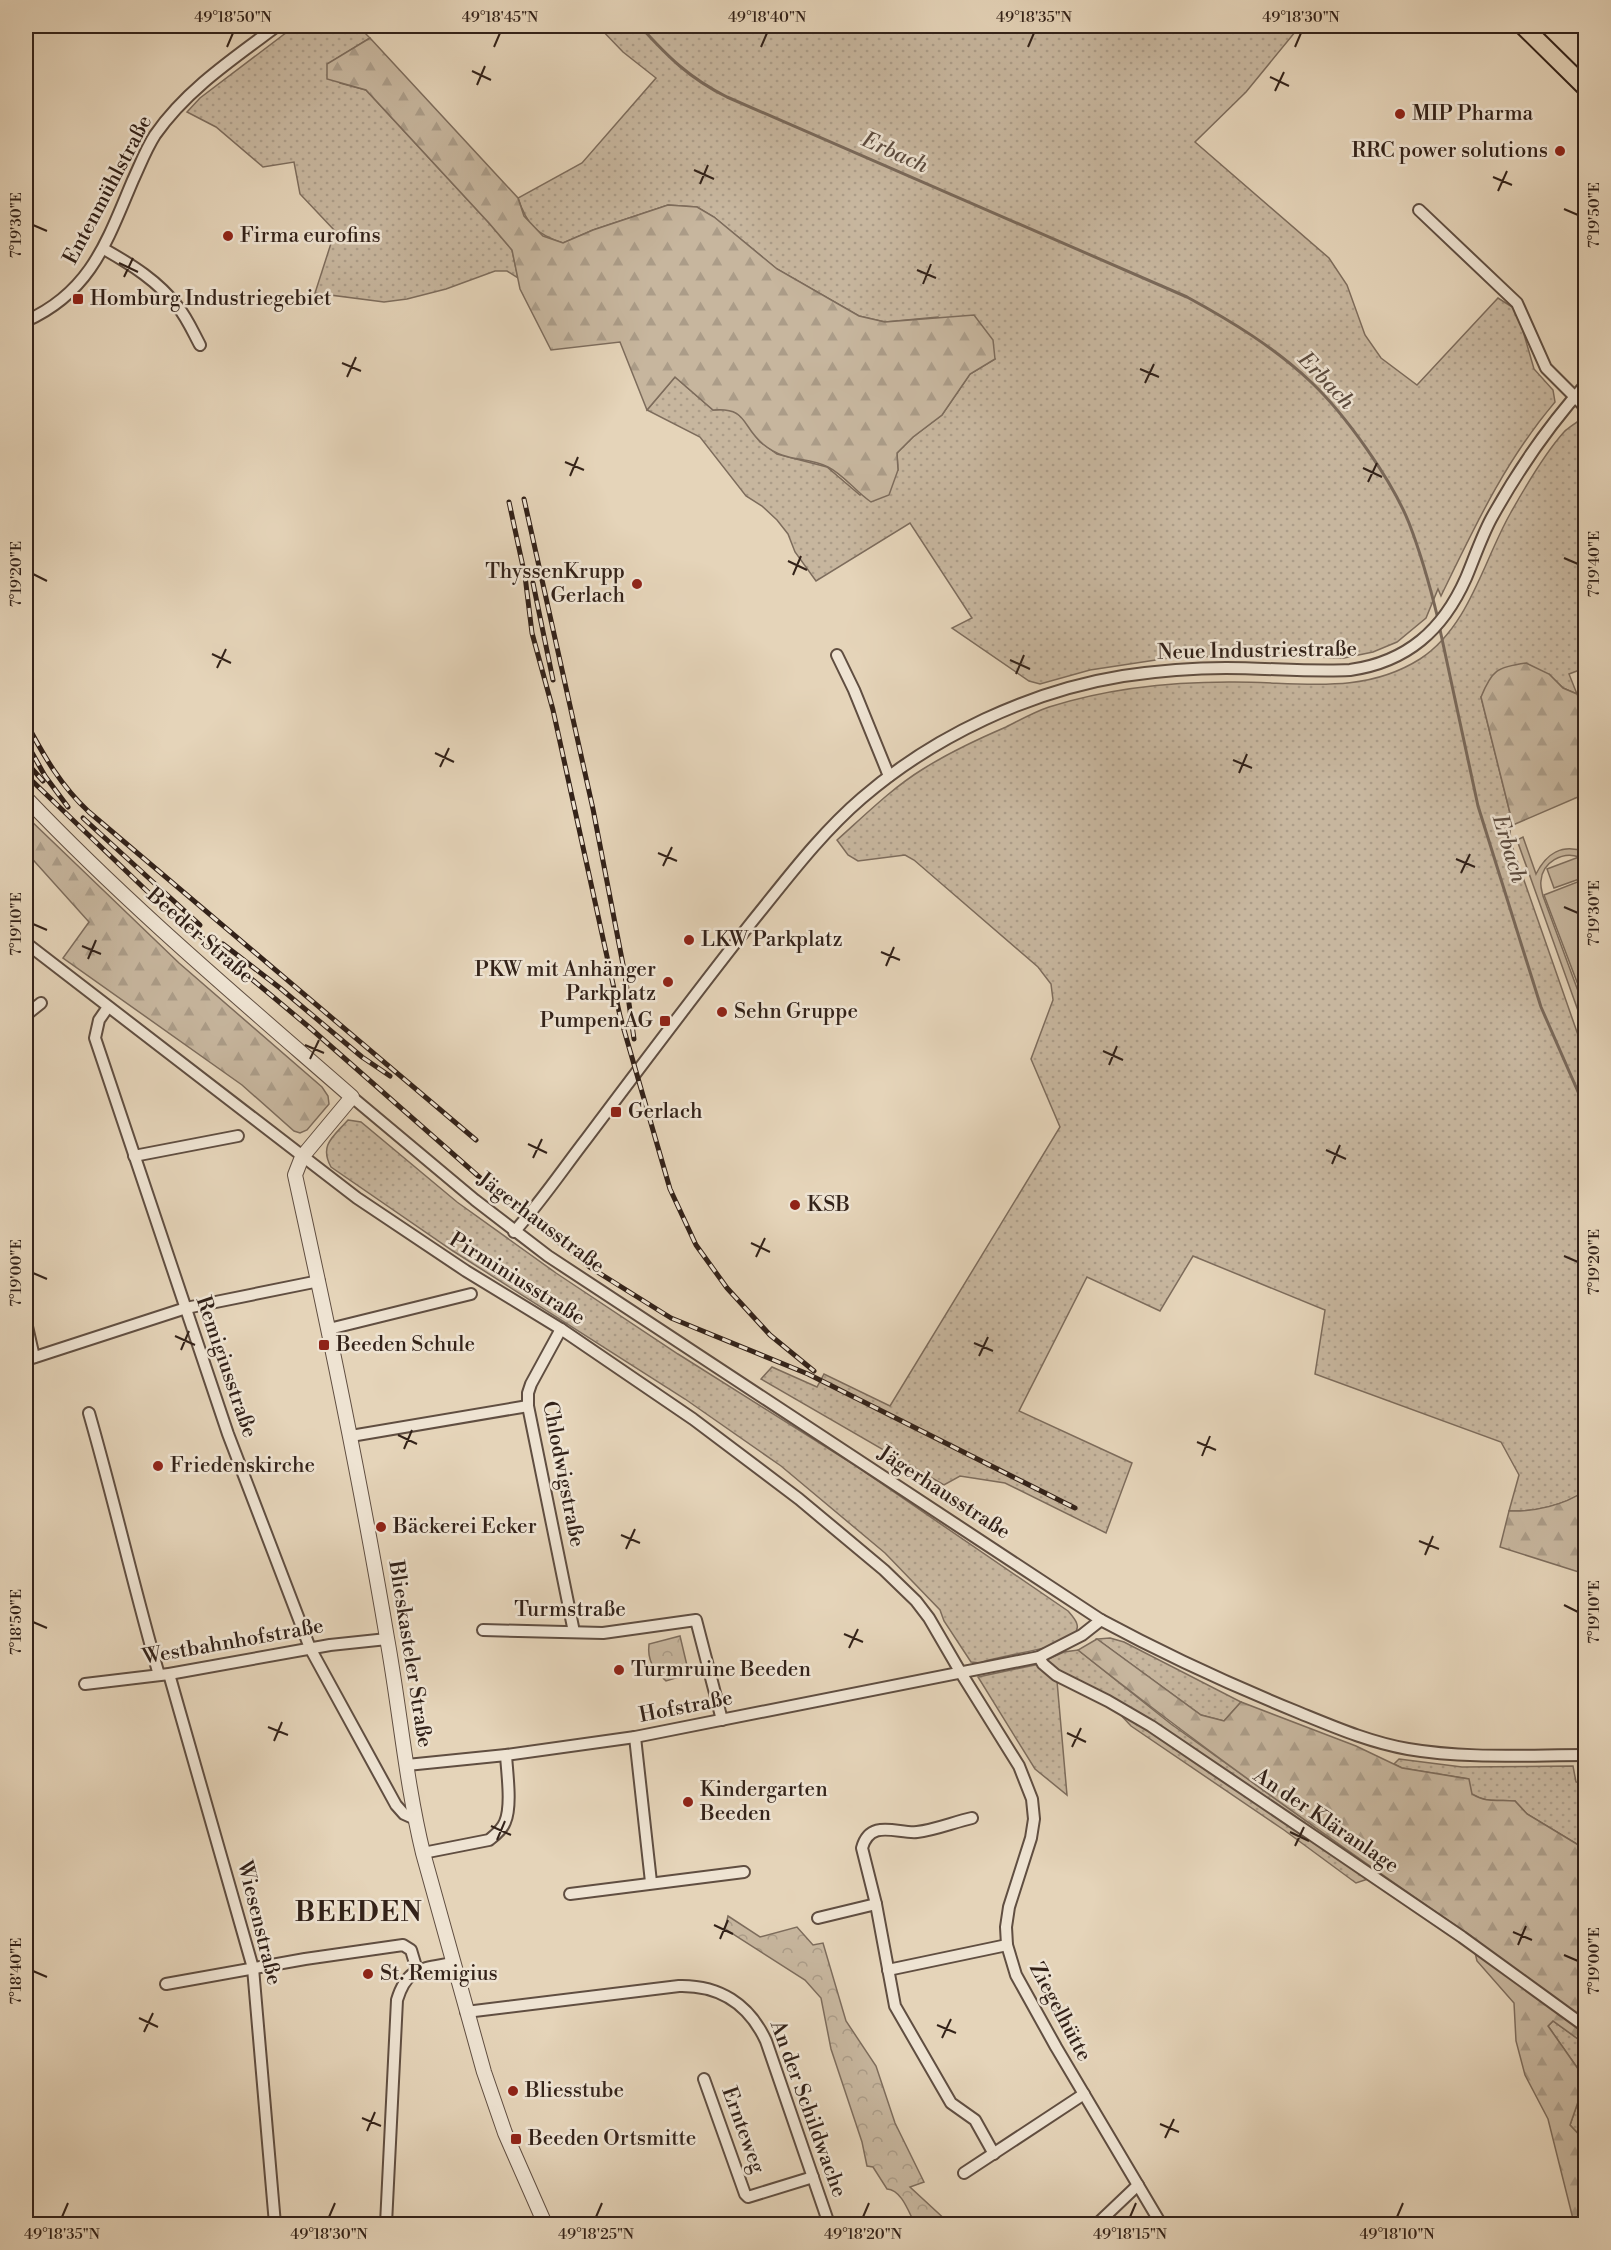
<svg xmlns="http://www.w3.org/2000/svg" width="1611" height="2250" viewBox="0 0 1611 2250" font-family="'Libre Bodoni',serif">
<defs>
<pattern id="grass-dots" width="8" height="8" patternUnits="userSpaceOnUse" patternTransform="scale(1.5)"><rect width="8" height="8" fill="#c7b69e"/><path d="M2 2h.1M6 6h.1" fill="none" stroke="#ab9c88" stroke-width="1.8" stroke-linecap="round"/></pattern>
<pattern id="forest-firs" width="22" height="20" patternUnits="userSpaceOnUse" patternTransform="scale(1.5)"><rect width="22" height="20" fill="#c7b69e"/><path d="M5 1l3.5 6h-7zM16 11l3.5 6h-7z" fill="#ab9c88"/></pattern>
<pattern id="park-crowns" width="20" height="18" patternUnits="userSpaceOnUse" patternTransform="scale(1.5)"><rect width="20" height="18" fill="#c7b69e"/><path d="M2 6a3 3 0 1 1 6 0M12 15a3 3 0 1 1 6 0" fill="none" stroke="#ab9c88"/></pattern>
</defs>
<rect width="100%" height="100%" fill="#e5d4b9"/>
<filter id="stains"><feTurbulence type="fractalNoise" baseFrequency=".00333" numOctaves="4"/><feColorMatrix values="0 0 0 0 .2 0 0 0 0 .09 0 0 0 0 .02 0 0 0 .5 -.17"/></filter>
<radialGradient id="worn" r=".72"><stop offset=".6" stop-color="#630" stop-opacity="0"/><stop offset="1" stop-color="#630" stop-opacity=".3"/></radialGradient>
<g fill="url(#grass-dots)" stroke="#7d6c5c" stroke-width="1.5">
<polygon points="295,26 358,26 370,38 328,64 340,83 366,90 489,223 512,250 518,278 507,271 495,271 446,289 407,299 384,302 315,293 335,231 300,194 294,162 263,167 216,127 187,112 200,98"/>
<path d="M 598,26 L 1300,26 L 1246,92 L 1195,142 L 1329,258 L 1347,285 L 1365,335 L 1381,358 L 1417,385 L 1498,298 L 1517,310 L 1534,369 L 1553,390 L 1555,402 C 1505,461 1475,526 1441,596 L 1438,589 L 1426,618 L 1397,642 L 1373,652 L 1344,658 L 1252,655 L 1169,658 L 1090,670 L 1040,684 L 1029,681 L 952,628 L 972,618 L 910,523 L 816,581 L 795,552 L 788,534 L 777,520 L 762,506 L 746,496 L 700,437 L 647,410 L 675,377 L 713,410 L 730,409 L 743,418 L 760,442 L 777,454 L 827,467 L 860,495 L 898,470 L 897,453 L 913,437 L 942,415 L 970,374 L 995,359 L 938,317 L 885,322 L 859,316 L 777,269 L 714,217 L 697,207 L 668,205 L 593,230 L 563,243 C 536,234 527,225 518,198 L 582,163 L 656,78 L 623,52 Z"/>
<path d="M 1585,415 L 1586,574 L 1580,577 L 1579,602 L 1585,600 L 1585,615 L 1582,617 L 1585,626 L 1585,668 L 1569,674 L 1577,694 L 1563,688 L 1549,674 L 1481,697 L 1513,825 L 1510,830 L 1511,843 L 1585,1055 L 1585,1491 C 1564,1505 1535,1512 1509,1511 L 1519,1475 L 1501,1442 L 1315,1374 L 1325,1310 L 1193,1256 L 1160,1311 L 1087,1277 L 1019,1411 L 1132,1463 L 1106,1533 L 1005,1483 L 960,1476 L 944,1485 L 761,1379 L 772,1367 L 817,1387 L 824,1374 L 890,1406 L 1060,1127 L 1031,1059 L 1053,1000 L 1051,984 L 1038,967 L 914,860 L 905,855 L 858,861 L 848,855 L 837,840 C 864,816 892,788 923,769 C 950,752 978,739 1006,727 C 1020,720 1034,712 1049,707 C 1106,689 1169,682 1229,682 C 1295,681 1360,697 1420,659 C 1469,627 1483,562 1510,514 C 1524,489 1545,453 1564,432 C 1570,426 1579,422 1585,415 Z"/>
<path d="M 348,1120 L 361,1122 L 457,1202 L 556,1273 L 678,1354 L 853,1464 L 1068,1611 C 1074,1618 1082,1626 1074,1635 C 1062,1649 999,1655 980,1663 L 971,1662 L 944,1621 L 940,1610 L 885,1553 L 781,1466 L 685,1399 L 453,1251 L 331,1167 C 319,1145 333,1137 348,1120 Z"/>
<polygon points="1110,1638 1124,1642 1241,1702 1224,1721 1201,1715 1097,1639"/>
<polygon points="1078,1650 1171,1724 1364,1862 1368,1879 1356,1883 1284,1830 1131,1726 1117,1711 1057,1681 1067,1795 1035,1769 978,1677 1035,1665 1064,1652"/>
<path d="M 1399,1759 L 1462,1767 L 1573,1766 L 1576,1782 L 1585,1784 L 1585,1849 L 1527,1814 L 1515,1801 C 1495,1799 1489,1804 1471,1794 L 1468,1779 L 1402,1768 L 1394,1764 Z"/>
<polygon points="1553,2021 1585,2044 1585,2141 1570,2125 1579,2099 1583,2076 1548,2026"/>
</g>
<g fill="url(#forest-firs)" stroke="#7d6c5c" stroke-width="1.5">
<path d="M 370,38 L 518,198 L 524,216 L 543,236 L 563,243 L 593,230 L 668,205 L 697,207 L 714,217 L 777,269 L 859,316 L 885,322 L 974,315 L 993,340 L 995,359 L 970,374 L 942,415 L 913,437 L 897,453 L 898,470 L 889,495 L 871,502 C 856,492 844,475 828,467 C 805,456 786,463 763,444 C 741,426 748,407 713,410 L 675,377 L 647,410 L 620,342 L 551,350 L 520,289 L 512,250 L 489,223 L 366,90 L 327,79 L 327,64 Z"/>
<path d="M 1526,663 L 1549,674 L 1563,688 L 1577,694 L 1585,714 L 1585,794 L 1513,825 L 1481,697 C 1492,670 1497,667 1526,663 Z"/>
<polygon points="26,816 179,963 322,1087 328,1096 329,1104 307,1130 300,1133 294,1131 242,1085 63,958 89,922 26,852"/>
<path d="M 1585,1491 L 1585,1574 L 1500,1547 L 1509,1511 C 1535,1512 1564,1505 1585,1491 Z"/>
<path d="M 1097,1639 L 1201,1715 L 1224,1721 L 1241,1702 L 1356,1746 L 1402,1768 L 1469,1779 L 1472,1794 C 1489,1804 1496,1799 1515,1801 L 1527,1814 L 1585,1849 L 1585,1914 L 1580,1917 L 1586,1924 L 1585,2044 L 1553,2021 L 1548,2026 L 1583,2076 L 1579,2099 L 1570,2125 L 1585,2141 L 1585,2214 L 1573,2219 L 1548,2119 L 1525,2075 L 1516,2041 L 1514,2003 L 1477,1961 L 1471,1936 C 1337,1844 1205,1751 1078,1650 Z"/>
<polygon points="1585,1672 1586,1744 1585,1744 1579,1743"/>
</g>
<g fill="url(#park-crowns)" stroke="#7d6c5c" stroke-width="1.5">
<path d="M 680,1636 L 689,1674 L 666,1681 C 654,1670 647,1661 649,1644 Z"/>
<path d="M 728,1916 L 760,1937 L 797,1927 L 813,1945 L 823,1943 L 846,2021 L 876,2066 L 895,2123 L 924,2182 L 910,2187 L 950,2224 L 915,2224 C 909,2213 902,2190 887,2189 L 873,2167 L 867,2166 L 862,2142 L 831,2049 L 821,1998 L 805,1980 L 725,1929 Z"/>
</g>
<g fill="#c7b69e" stroke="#7d6c5c" stroke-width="1.5">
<path d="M 1523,837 L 1536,874 C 1546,854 1562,843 1585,852 L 1585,859 L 1580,857 L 1585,877 L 1554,888 L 1547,869 L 1579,857 C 1563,851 1542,862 1541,881 C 1540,886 1542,891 1543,896 L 1578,991 L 1585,1002 L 1585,1017 L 1581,1019 L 1517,840 Z"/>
<polygon points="1585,879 1586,988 1580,990 1544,895"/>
</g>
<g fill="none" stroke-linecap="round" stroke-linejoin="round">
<g stroke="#796859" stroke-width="3">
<path d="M 640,26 C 668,57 689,78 727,97 L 1187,297 C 1231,321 1274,347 1311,382 C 1345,414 1392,480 1409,523 C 1421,554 1430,586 1438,619"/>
<polyline points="1439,625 1478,806 1541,1007 1586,1110"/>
</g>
<defs>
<g id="minor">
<polyline points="1419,210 1517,303 1546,368 1586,408"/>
<path d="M 104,249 C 132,265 158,281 178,307 C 187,318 193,332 200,345"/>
<path d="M 26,321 C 91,292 107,241 133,180 C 140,165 146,149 155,135 C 186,90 234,58 277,26"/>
<polyline points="837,655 854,690 889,776"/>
<polyline points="26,943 357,1198 466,1271 561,1329 693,1419 799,1499 884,1570 916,1601 929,1618 961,1673 1019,1766 1032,1799 1034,1819 1031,1838 1009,1907 1006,1927 1007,1945 1016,1975 1056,2047 1161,2224"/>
<polyline points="108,1007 99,1020 95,1038 228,1434 310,1648 396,1805 404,1814 415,1819"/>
<polyline points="26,1015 41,1003"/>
<path d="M 352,1097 L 475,1200 L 548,1256 L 1101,1620 C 1164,1654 1229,1684 1295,1711 C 1332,1726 1368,1742 1408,1749 C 1466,1759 1526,1755 1586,1755"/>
<polyline points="134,1156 238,1136"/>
<path d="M 514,1232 C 541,1202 563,1169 587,1138 C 641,1066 695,994 751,923 C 786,880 820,834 862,798 C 934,736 1030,691 1123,676 C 1157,671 1192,668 1226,668 C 1267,668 1309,672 1350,670 C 1407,662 1443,630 1466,578 C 1474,559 1481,538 1491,519 C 1518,470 1549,425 1586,384"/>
<polyline points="26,1322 34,1357"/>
<polyline points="329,1329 471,1294"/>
<polyline points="561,1329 531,1384 528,1393 528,1406 574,1632"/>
<polyline points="26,1360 186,1308 319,1281"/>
<path d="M 89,1413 C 114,1500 134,1588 159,1675"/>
<polyline points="351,1436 528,1406"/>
<polyline points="483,1630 603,1633 696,1620 722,1720"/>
<polyline points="1039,1657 1043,1664 1056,1675 1108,1701 1151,1726 1318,1839 1462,1937 1586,2027"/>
<polyline points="169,1674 253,1968 275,2224"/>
<polyline points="85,1684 169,1674 330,1645 387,1639"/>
<polyline points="635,1737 651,1882"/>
<polyline points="407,1765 506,1755 635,1737 1039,1657 1082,1635 1101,1620"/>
<path d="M 972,1818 C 954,1822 935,1830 917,1832 C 898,1834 870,1818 862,1848 L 876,1904 L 895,2006 L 951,2103 L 975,2120 L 994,2154"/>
<path d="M 423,1853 L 489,1840 C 495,1835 502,1830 505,1822 C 512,1806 507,1773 506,1755"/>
<polyline points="570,1894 744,1872"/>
<polyline points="818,1918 876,1904"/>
<polyline points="888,1970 1007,1945"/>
<polyline points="166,1984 305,1959 403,1945 411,1950 417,1970"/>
<path d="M 466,2012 L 679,1986 C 719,1985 749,2004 766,2041 L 829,2224"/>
<polyline points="704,2079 745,2194 748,2197 813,2177"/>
<polyline points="964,2173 1084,2094"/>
<path d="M 386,2224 L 397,2000 C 407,1967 422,1969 453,1963"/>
<polyline points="1097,2224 1138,2185"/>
</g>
<path id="tertiary" d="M 26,798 C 128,905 241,1000 352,1097 L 302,1157 L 295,1175 C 329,1329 361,1483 387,1638 C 400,1710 406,1783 423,1853 L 484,2072 L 505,2133 L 545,2224"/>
<polyline id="primary" points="1523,26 1586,88"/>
</defs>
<use href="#minor" stroke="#604e41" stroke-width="14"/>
<use href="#tertiary" stroke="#604e41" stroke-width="16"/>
<use href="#primary" stroke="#332219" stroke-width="20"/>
<use href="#minor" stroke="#eee3d2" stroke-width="10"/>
<use href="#tertiary" stroke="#eee3d2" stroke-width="14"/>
<use href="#primary" stroke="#e5d4b9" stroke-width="16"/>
<defs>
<g id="rail">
<polyline points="524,499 593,809 625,975 634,1039"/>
<polyline points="509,502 525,576 532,633 553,710 620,1016 670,1189 696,1245 727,1288 770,1335 814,1371"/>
<polyline points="533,583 553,680"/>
<path d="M 26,722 C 43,755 61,786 89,812 L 476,1140"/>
<polyline points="26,742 45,776 68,807"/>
<polyline points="26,762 43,781"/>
<polyline points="26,775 150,894 309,1027 510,1204 591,1268 671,1318 808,1374 1075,1508"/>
<polyline points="83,818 200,925"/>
<polyline points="223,944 280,988 362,1057 390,1076"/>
</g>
</defs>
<use href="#rail" stroke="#332219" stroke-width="5"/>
<use href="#rail" stroke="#eee3d2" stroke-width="3" stroke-dasharray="9" stroke-linecap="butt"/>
</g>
<path fill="none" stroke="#332219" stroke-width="2" d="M 227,47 L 233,33M 494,47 L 500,33M 761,47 L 767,33M 1028,47 L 1034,33M 1295,47 L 1301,33M 472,71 L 491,80M 1270,77 L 1289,86M 477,85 L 485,66M 1275,91 L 1284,72M 694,170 L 714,179M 1493,177 L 1512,185M 700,184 L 708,165M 1498,191 L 1507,171M 1564,209 L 1578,215M 33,225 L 47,231M 119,263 L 138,272M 917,270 L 936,278M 124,277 L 133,258M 923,284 L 931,264M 342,363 L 361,371M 1140,369 L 1159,377M 347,377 L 356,357M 1145,383 L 1154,364M 565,462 L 584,470M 1363,468 L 1382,477M 570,476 L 578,457M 1368,482 L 1377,463M 1564,558 L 1578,564M 788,561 L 807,570M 33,574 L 47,581M 793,575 L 801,556M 212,654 L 231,663M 1010,660 L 1030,669M 217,668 L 226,649M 1016,674 L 1024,655M 435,753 L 454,762M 1233,760 L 1252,768M 440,767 L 449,748M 1239,773 L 1247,754M 658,853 L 677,861M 1456,859 L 1475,867M 663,866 L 672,847M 1461,873 L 1470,854M 1564,907 L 1578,913M 33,924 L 47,930M 82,946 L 101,954M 881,952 L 900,960M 88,959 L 96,940M 886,966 L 894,947M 305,1045 L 324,1053M 1103,1051 L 1123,1060M 310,1059 L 319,1040M 1109,1065 L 1117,1046M 528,1144 L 547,1153M 1326,1150 L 1346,1159M 533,1158 L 542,1139M 1332,1164 L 1340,1145M 751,1243 L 770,1252M 1564,1256 L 1578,1262M 756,1257 L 765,1238M 33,1273 L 47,1279M 175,1336 L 195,1345M 974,1343 L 993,1351M 181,1350 L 189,1331M 979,1356 L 988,1337M 398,1435 L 417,1444M 1197,1442 L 1216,1450M 404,1449 L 412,1430M 1202,1456 L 1210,1436M 621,1535 L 640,1543M 1419,1541 L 1439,1549M 626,1549 L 635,1529M 1425,1555 L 1433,1536M 1564,1605 L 1578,1612M 33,1622 L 47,1628M 844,1634 L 863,1642M 849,1648 L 858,1629M 268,1727 L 288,1735M 1067,1733 L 1086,1742M 274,1741 L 282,1722M 1072,1747 L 1081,1728M 491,1826 L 511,1835M 1290,1832 L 1309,1841M 497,1840 L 505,1821M 1295,1846 L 1304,1827M 714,1925 L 733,1934M 1513,1932 L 1532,1940M 720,1939 L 728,1920M 1518,1945 L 1526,1926M 1564,1955 L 1578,1961M 33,1971 L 47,1977M 139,2018 L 158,2027M 937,2025 L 956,2033M 144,2032 L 153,2013M 942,2038 L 951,2019M 362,2118 L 381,2126M 1160,2124 L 1179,2132M 367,2131 L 375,2112M 1165,2138 L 1174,2119M 62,2217 L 68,2203M 329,2217 L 335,2203M 596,2217 L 602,2203M 863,2217 L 869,2203M 1130,2217 L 1136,2203M 1397,2217 L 1403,2203"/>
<g fill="#8f2418" stroke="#eee3d2" stroke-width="2">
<circle cx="1400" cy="114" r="6"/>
<circle cx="1560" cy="151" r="6"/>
<circle cx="228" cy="236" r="6"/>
<rect x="72" y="293" width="12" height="12" rx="3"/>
<circle cx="637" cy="584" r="6"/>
<circle cx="689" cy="940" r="6"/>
<circle cx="668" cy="982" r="6"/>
<circle cx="722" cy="1012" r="6"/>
<rect x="659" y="1015" width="12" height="12" rx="3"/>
<rect x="610" y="1106" width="12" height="12" rx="3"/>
<circle cx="795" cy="1205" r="6"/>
<rect x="318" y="1339" width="12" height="12" rx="3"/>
<circle cx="158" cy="1466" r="6"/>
<circle cx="381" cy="1527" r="6"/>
<circle cx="619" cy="1670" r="6"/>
<circle cx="688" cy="1802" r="6"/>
<circle cx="368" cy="1974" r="6"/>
<circle cx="513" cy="2091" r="6"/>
<rect x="510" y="2133" width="12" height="12" rx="3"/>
</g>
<g text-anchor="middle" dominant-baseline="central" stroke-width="5" stroke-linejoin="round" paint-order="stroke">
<g font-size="21" fill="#332219" stroke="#eee3d2" text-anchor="start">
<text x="1412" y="114">MIP Pharma</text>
<text x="1548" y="151" text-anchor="end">RRC power solutions</text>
<text x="240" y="236">Firma eurofins</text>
<text x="90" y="299">Homburg Industriegebiet</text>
<text x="625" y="572" text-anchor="end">ThyssenKrupp<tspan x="625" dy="24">Gerlach</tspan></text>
<text x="701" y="940">LKW Parkplatz</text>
<text x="656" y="970" text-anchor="end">PKW mit Anhänger<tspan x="656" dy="24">Parkplatz</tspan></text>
<text x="734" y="1012">Sehn Gruppe</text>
<text x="653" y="1021" text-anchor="end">Pumpen AG</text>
<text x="628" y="1112">Gerlach</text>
<text x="807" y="1205">KSB</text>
<text x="336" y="1345">Beeden Schule</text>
<text x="170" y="1466">Friedenskirche</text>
<text x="393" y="1527">Bäckerei Ecker</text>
<text x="631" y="1670">Turmruine Beeden</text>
<text x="700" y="1790">Kindergarten<tspan x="700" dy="24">Beeden</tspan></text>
<text x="380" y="1974">St. Remigius</text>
<text x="525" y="2091">Bliesstube</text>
<text x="528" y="2139">Beeden Ortsmitte</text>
</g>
<g font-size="21" fill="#332219" stroke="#eee3d2">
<text transform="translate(108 190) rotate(-62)">Entenmühlstraße</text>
<text transform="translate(1257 651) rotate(-1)">Neue Industriestraße</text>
<text transform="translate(200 936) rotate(41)">Beeder Straße</text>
<text transform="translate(541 1223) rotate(37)">Jägerhausstraße</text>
<text transform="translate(517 1279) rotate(32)">Pirminiusstraße</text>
<text transform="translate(226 1367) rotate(71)">Remigiusstraße</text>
<text transform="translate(563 1474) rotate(79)">Chlodwigstraße</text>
<text transform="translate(944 1493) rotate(33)">Jägerhausstraße</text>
<text x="570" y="1610">Turmstraße</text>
<text transform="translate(233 1642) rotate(-10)">Westbahnhofstraße</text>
<text transform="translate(410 1654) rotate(81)">Blieskasteler Straße</text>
<text transform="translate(686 1707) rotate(-11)">Hofstraße</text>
<text transform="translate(1326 1821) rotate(34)">An der Kläranlage</text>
<text transform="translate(259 1923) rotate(76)">Wiesenstraße</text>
<text transform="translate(1060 2012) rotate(62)">Ziegelhütte</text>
<text transform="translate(808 2109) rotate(70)">An der Schildwache</text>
<text transform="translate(743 2130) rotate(70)">Ernteweg</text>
</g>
<g font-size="22" font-style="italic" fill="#5c4b3e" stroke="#eee3d2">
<text transform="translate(895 153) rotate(24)">Erbach</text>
<text transform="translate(1326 381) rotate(46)">Erbach</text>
<text transform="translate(1509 849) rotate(73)">Erbach</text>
</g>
<g font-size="27" font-weight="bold" letter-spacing="1.5" fill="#332219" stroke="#eee3d2">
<text x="359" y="1913">BEEDEN</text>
</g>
</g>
<rect width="1611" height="2250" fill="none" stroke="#e5d4b9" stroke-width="66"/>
<rect x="33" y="33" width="1545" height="2184" fill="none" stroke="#332219" stroke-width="2"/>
<g font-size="15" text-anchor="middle" fill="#332219">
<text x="233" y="22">49°18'50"N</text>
<text x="500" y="22">49°18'45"N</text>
<text x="767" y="22">49°18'40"N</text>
<text x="1034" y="22">49°18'35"N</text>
<text x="1301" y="22">49°18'30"N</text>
<text transform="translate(1594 215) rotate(-90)" y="5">7°19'50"E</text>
<text transform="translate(16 225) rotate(-90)" y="5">7°19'30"E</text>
<text transform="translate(1594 564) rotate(-90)" y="5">7°19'40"E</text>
<text transform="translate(16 574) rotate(-90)" y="5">7°19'20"E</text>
<text transform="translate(1594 913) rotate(-90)" y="5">7°19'30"E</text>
<text transform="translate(16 924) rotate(-90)" y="5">7°19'10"E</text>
<text transform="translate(1594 1262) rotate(-90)" y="5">7°19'20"E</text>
<text transform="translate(16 1273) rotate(-90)" y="5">7°19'00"E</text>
<text transform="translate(1594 1612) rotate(-90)" y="5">7°19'10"E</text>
<text transform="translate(16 1622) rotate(-90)" y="5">7°18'50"E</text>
<text transform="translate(1594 1961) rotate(-90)" y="5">7°19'00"E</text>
<text transform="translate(16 1971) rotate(-90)" y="5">7°18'40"E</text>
<text x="62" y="2239">49°18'35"N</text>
<text x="329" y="2239">49°18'30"N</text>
<text x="596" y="2239">49°18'25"N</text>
<text x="863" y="2239">49°18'20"N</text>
<text x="1130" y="2239">49°18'15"N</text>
<text x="1397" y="2239">49°18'10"N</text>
</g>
<rect width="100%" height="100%" filter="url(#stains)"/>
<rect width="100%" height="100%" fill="url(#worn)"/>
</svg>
